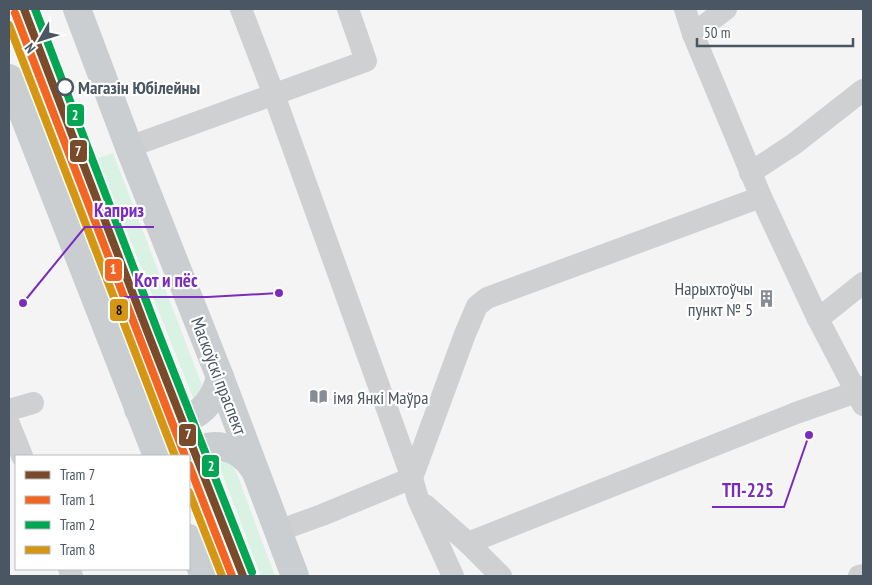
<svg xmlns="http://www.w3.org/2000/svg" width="872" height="585" viewBox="0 0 872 585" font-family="'PT Sans Narrow',sans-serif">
<rect width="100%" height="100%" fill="#f4f4f4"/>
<g fill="#d9f2e3">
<polygon points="25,27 172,412 159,404 16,30"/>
<polygon points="113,153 202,385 199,395 195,403 98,158"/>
<polygon points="215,455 232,465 237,474 275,576 261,576"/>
<polygon points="197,465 240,576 228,576 190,479 194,467"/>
</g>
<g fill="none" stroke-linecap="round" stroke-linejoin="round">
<g stroke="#ced0d2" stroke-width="22">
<polyline points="241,9 274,95 412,478 322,515 278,531"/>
<polyline points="685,9 693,34 761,197 818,319 863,405"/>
<polyline points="693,34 726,9"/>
<polyline points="129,147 366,61 348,9"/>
<polyline points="750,173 794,144 863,90"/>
<polyline points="818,319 863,283"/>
<polyline points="9,410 33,403"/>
<polyline points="9,424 22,456"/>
<polyline points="425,505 468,543 501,576"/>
<polyline points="468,543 796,413 856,392 863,387"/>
<polyline points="69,569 72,576"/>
<polyline points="453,576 418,499 412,478 465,334 477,306 487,298 761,197"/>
<polyline points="859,576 863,575"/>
</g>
<g stroke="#caced1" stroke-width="28">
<polyline points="77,9 129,147 220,377 295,576"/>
<polyline points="9,78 157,456"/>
<path d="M 138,409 C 174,432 210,419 220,377"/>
<path d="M 188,456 C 211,438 239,446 254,469"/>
<polyline points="189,538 204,576"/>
</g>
<defs>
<polyline id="tram-1" points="24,9 149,336 243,576"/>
<g id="tram-2">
<polyline points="15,13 185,456"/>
<polyline points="189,465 232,576"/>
</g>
<polyline id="tram-3" points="35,9 158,332 252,572"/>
<g id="tram-4">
<polyline points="9,25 175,456"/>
<polyline points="189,492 222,576"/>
</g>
</defs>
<use href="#tram-1" stroke="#fff" stroke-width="11"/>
<use href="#tram-2" stroke="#fff" stroke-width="11"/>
<use href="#tram-3" stroke="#fff" stroke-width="11"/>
<use href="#tram-4" stroke="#fff" stroke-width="11"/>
<use href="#tram-1" stroke="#7a4b2a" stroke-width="8"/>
<use href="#tram-2" stroke="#f26522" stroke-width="8"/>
<use href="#tram-3" stroke="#00a651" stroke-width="8"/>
<use href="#tram-4" stroke="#d49613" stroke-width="8"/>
</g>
<defs>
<symbol id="building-bare" viewBox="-9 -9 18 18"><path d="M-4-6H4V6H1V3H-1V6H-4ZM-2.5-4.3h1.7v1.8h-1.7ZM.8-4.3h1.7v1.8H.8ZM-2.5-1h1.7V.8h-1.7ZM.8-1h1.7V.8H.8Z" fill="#868d94" stroke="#fff" stroke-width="2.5" paint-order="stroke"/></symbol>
<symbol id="library-bare" viewBox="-9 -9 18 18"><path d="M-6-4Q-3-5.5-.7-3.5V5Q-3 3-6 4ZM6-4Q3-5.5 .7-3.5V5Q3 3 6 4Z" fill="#868d94" stroke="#fff" stroke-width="2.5" paint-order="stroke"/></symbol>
</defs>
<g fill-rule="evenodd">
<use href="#building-bare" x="754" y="286" width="25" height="25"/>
<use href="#library-bare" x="306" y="384" width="25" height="25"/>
</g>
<circle fill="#fff" stroke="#4a5661" stroke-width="2.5" cx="65" cy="87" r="8"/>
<g text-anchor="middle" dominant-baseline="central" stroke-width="4.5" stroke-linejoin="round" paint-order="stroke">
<g font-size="18" font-weight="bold" fill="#4a5661" stroke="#fff" text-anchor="start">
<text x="78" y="87">Магазін Юбілейны</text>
</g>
<g font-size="18" fill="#4a5661" stroke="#fff" text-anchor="end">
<text x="753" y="288">Нарыхтоўчы<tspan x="753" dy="21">пункт № 5</tspan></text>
<text x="333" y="397" text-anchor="start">імя Янкі Маўра</text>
</g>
<g font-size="18" fill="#4a5661" stroke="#fff">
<text transform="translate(219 376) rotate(69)">Маскоўскі праспект</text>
</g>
</g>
<path fill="none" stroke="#7b2cbf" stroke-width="2" d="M23 303L85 227H154M279 293L208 297H124M809 435L784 507H712"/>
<g fill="#7b2cbf" stroke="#fff" stroke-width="2">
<circle cx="23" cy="303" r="5"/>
<circle cx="279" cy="293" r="5"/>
<circle cx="809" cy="435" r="5"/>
</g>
<g font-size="19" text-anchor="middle" font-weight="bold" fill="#7b2cbf" stroke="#fff" stroke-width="4.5" stroke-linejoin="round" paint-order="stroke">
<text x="119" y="217">Каприз</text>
<text x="166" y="287">Кот и пёс</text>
<text x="748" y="497">ТП-225</text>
</g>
<g stroke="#fff" stroke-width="2">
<rect x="66" y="103" width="19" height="24" rx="5" fill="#00a651"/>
<rect x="69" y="139" width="19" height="24" rx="5" fill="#7a4b2a"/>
<rect x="104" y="258" width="19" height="24" rx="5" fill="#f26522"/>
<rect x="109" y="298" width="20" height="24" rx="5" fill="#d49613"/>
<rect x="178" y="423" width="19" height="24" rx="5" fill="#7a4b2a"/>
<rect x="201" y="454" width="19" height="24" rx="5" fill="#00a651"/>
</g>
<g font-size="14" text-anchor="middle" font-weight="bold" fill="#fff">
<text x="75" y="120">2</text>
<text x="78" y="156">7</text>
<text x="113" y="274">1</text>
<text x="188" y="439">7</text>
<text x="211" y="471">2</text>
</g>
<g font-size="14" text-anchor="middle" font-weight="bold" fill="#111">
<text x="119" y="315">8</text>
</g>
<rect width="872" height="585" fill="none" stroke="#4a5661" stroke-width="20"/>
<rect x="15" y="455" width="175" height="115" fill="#ffffff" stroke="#b7bbc0"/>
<rect x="25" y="471" width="25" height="8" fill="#7a4b2a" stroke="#b7bbc0"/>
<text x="60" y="480" font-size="15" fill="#4a5661">Tram 7</text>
<rect x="25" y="496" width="25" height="8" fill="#f26522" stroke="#b7bbc0"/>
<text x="60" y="505" font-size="15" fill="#4a5661">Tram 1</text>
<rect x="25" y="521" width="25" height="8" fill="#00a651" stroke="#b7bbc0"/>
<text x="60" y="530" font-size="15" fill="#4a5661">Tram 2</text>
<rect x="25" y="546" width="25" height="8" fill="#d49613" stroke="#b7bbc0"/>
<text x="60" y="555" font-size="15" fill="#4a5661">Tram 8</text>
<g transform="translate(40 40) rotate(231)" stroke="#ffffff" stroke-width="4" paint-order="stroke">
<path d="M0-4L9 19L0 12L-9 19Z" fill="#4a5661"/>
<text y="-8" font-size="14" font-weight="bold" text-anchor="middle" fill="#4a5661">N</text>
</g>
<path d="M697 38v8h156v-8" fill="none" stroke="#4a5661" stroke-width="2.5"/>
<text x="704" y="38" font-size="15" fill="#4a5661" stroke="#ffffff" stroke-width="4" paint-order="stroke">50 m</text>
</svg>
